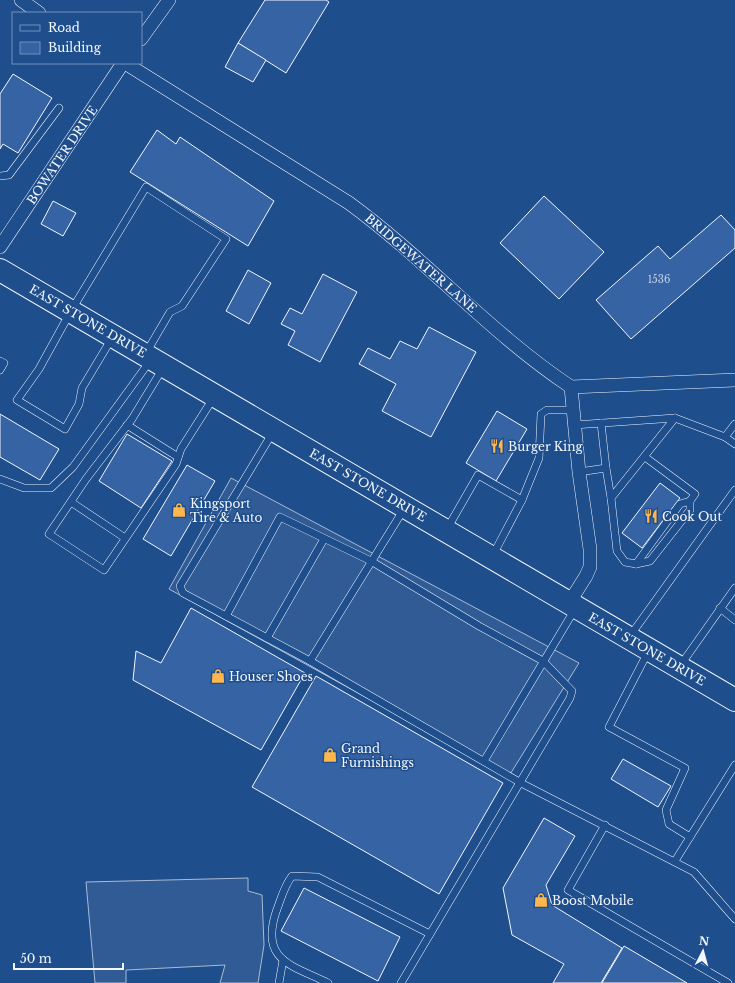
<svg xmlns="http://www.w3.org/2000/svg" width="735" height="983" viewBox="0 0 735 983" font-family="'Libre Baskerville',serif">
<rect width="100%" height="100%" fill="#1f4e8c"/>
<g fill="#305b95" stroke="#a8bbd7">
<polygon points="231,478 579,663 509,776 169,589"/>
<polygon points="248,878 248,891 262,895 264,945 258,983 220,983 225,965 126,970 126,983 95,983 86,882"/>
</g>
<g fill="#3563a3" stroke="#f2f6ff">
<polygon points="265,0 326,0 329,2 286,73 238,43"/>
<polygon points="238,43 266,60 253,82 225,67"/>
<polygon points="13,74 52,98 18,153 3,144 0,149 0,94"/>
<polygon points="157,130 176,144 180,137 274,201 248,246 130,172"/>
<polygon points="544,196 604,252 559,299 500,243"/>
<polygon points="53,201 76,213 63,236 41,224"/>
<polygon points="721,215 735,230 735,248 631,339 596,300 658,246 670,259"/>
<polygon points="248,270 271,283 249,324 226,311"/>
<polygon points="323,274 357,292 320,362 288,345 295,331 281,324 290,308 302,314"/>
<polygon points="429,327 476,352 431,437 382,411 396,384 359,364 368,348 390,359 400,341 417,349"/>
<polygon points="497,411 527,429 496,481 466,463"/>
<polygon points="0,414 59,449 40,480 0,457"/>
<polygon points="127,434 172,461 141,508 99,481"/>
<polygon points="187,465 215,481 171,556 143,539"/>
<polygon points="660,483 680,498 642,548 622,533"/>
<polygon points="191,608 305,673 261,750 133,680 136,651 161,663"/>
<polygon points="316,676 503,783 439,894 252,787"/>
<polygon points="623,759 671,786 658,807 611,779"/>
<polygon points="544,818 575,836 546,885 552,905 622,948 601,983 553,983 564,964 512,935 503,888"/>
<polygon points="304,888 400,937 378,981 281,931"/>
<polygon points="624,946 687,983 602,983"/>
</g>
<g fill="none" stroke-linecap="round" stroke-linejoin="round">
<defs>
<g id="lane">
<polyline points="0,176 9,175 59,108"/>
<polyline points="112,338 82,388 79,404 65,429 17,400 39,369 71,311 146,187 226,239 182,306 170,312 146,353"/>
<polyline points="0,361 4,363 0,370"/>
<polyline points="163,368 132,419 86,479 49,534 104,570 176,464 181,449 214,397"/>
<polyline points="127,425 178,457"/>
<polyline points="574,425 675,418 725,437 735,424"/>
<polyline points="273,432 180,586 183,593 310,661 404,509"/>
<polyline points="725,437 735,444"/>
<polyline points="606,468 611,498 675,418"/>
<polyline points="579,472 606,468 601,423"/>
<polyline points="0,479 24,488 51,488 73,467 150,361"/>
<polyline points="611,498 617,551 625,562 636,564 650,561 690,510 690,501"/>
<polyline points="522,500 539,458 541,414 547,410 573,410"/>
<polyline points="71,502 125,538"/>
<polyline points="447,529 478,475 522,500 493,555"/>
<polyline points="636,564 680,504 690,501 695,494 645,457"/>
<polyline points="720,608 735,620"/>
<polyline points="226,616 280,517 371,561 479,626 543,661 572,691 570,698 401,983"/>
<polyline points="630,636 735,490"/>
<polyline points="267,638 324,539"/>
<polyline points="648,652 609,727 685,768 666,810 669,824 690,837"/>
<polyline points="310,661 521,783 694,872 735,919"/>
<polyline points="680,666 735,588"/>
<polyline points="484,761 575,609"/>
<polyline points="605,825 568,890 728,983"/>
<polyline points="675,861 735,765"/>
<polyline points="279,983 283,960"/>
<path d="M 328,983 C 292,965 260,961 276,912 C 281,899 284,886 292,876 L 318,877 L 430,934"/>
</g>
<g id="street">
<polyline points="21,0 39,13"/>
<polyline points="141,39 169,0"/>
<path d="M 125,63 L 349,203 C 427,260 491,334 571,387 L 735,380"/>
<polyline points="0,247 123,63"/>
<polyline points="569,603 586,576 590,567 590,549 579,472 571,387"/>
</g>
<polyline id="highway" points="0,270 735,700"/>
</defs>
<use href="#lane" stroke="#f2f6ff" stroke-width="8"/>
<use href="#street" stroke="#f2f6ff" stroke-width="14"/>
<use href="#highway" stroke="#f2f6ff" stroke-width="24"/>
<use href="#lane" stroke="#1f4e8c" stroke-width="7"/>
<use href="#street" stroke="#1f4e8c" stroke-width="13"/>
<use href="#highway" stroke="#1f4e8c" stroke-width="22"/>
</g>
<defs>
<symbol id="restaurant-bare" viewBox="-9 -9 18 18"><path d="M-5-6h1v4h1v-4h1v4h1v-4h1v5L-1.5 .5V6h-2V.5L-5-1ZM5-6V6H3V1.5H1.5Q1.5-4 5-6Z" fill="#ffb74d" stroke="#1f4e8c" stroke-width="2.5" paint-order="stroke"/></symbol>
<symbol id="shop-bare" viewBox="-9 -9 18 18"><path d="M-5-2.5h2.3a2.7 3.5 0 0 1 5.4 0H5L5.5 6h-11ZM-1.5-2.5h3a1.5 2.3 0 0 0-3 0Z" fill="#ffb74d" stroke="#1f4e8c" stroke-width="2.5" paint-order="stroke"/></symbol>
</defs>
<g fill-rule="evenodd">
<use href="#restaurant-bare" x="487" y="436" width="20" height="20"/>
<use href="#shop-bare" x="169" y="500" width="20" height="20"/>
<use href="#restaurant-bare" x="641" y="506" width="20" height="20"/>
<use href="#shop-bare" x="208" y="666" width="20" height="20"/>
<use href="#shop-bare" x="320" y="745" width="20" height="20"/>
<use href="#shop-bare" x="531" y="890" width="20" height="20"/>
</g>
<g text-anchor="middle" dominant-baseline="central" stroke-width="3" stroke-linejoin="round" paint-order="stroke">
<g font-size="10" fill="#c3d1e8">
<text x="659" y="279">1536</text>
</g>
<g font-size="12" fill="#f2f6ff" stroke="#1f4e8c">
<text transform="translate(62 155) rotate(-56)">BOWATER DRIVE</text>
<text transform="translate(421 263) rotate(41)">BRIDGEWATER LANE</text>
<text transform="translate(88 321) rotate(30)">EAST STONE DRIVE</text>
<text transform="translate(368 485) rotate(30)">EAST STONE DRIVE</text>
<text transform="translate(647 649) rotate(30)">EAST STONE DRIVE</text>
</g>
<g font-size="12" fill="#f2f6ff" stroke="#1f4e8c" text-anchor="start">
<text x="508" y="446">Burger King</text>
<text x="190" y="503">Kingsport<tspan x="190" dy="14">Tire &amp; Auto</tspan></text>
<text x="662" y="516">Cook Out</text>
<text x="229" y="676">Houser Shoes</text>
<text x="341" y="748">Grand<tspan x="341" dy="14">Furnishings</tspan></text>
<text x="552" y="900">Boost Mobile</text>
</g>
</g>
<rect x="12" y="12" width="130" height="52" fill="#1f4e8c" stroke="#7391ba"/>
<rect x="20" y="25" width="20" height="6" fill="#1f4e8c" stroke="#7391ba"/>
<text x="48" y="32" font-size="12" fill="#f2f6ff">Road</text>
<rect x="20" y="42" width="20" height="12" fill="#3563a3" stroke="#7391ba"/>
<text x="48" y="52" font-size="12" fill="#f2f6ff">Building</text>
<g transform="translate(703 951) rotate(6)" stroke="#1f4e8c" stroke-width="3" paint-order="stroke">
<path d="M0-3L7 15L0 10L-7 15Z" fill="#f2f6ff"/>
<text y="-6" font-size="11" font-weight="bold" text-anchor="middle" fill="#f2f6ff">N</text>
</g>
<path d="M14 963v6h109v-6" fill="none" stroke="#f2f6ff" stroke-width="2"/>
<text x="20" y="963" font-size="12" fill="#f2f6ff" stroke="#1f4e8c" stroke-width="3" paint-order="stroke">50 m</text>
</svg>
